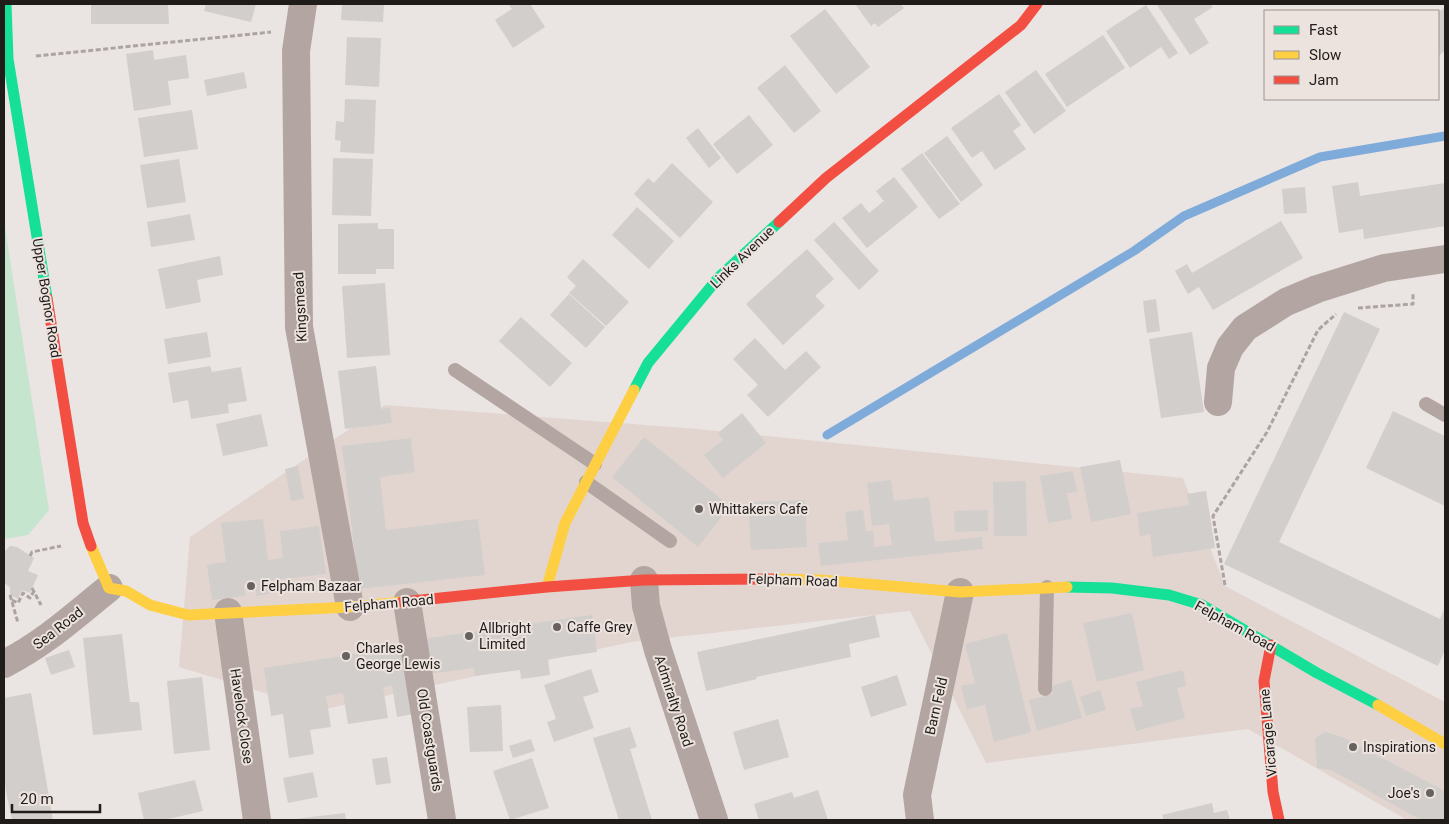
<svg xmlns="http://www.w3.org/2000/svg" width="1449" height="824" viewBox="0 0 1449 824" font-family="Roboto,sans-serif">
<rect width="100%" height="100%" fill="#eae4e2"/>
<polygon fill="#e2d5d0" points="385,405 698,429 1183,478 1225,586 1445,702 1445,820 1407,820 1248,729 986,763 910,611 631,642 321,710 179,667 190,537"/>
<polygon fill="#c5e5ce" points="4,221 49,510 28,535 4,539"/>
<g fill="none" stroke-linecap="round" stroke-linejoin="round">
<polyline stroke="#7eabd9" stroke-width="9" points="827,435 1134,251 1184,216 1320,157 1445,136"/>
</g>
<g fill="#d2cecc">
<polygon points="91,4 168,4 169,24 91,24"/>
<polygon points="206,4 256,4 251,22 204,11"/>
<polygon points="342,4 384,4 383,22 341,20"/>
<polygon points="508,4 530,4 545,27 513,48 495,20 512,9"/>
<polygon points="855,4 900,4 904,8 878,27 875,23 871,26"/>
<polygon points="1159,4 1210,4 1213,7 1194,19 1209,43 1190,55 1157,5"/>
<polygon points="1146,5 1178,53 1169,59 1161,47 1130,68 1106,31"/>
<polygon points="1445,8 1445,51 1438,56 1438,12"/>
<polygon points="825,9 870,67 836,94 790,36"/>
<polygon points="1103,35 1125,68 1067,107 1045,74"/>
<polygon points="347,37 381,38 379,87 345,85"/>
<polygon points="153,50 154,60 186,55 189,78 168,81 171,105 134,111 126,54"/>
<polygon points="785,65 821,111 794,133 757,88"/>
<polygon points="1036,70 1066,111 1034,134 1005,92"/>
<polygon points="244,72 247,88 207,96 204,80"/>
<polygon points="999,94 1021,125 1013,131 1026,149 995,170 982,151 972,158 951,128"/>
<polygon points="345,99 376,100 374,154 340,152 341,141 335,140 336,121 344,122"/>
<polygon points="192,110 198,149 144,157 138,118"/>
<polygon points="749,115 773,145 737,174 713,144"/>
<polygon points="698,128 721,158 709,168 686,138"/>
<polygon points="947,136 983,185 961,202 924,153"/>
<polygon points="922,153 960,204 939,219 901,169"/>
<polygon points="333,158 373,159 371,216 332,215"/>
<polygon points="179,159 186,202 147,208 140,165"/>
<polygon points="672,163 713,202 680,238 634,194 648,178 654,183"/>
<polygon points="894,177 918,207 867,248 842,218 861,203 869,213 884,201 876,191"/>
<polygon points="1358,182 1360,196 1445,183 1445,226 1364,239 1363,229 1339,233 1332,186"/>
<polygon points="1305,187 1307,213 1284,214 1282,189"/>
<polygon points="637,207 674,241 649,269 612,235"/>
<polygon points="190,214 195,240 151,247 147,222"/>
<polygon points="1281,221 1303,258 1213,310 1199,287 1188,294 1175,271 1187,264 1192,273"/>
<polygon points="834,222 879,271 859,290 814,240"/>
<polygon points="378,223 378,229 394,229 394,269 376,269 376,274 338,274 338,224"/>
<polygon points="807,249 834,279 815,296 825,306 783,345 746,304"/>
<polygon points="220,256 223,275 197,280 201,302 166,309 158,269"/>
<polygon points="583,259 629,302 606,326 569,293 576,286 567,277"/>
<polygon points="385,283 390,355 347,358 342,286"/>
<polygon points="569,294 605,327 586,348 550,315"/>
<polygon points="1156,299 1160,331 1147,333 1143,301"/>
<polygon points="1344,312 1380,329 1279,542 1440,619 1445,608 1445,650 1438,666 1224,564"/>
<polygon points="521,317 572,363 550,387 499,341"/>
<polygon points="207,332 211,357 168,364 164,339"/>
<polygon points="1192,332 1204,412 1161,418 1149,339"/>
<polygon points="755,338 785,370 806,351 821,367 768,417 747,395 758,385 733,359"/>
<polygon points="210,366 212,372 241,367 247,401 228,404 229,413 191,419 188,400 173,403 168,373"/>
<polygon points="376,366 381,409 390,408 392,423 345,429 338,371"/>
<polygon points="1393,411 1445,436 1445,506 1366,468"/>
<polygon points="742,413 766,443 723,478 704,455 723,440 718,433"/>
<polygon points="261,414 268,446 223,456 216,424"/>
<polygon points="644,437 730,506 698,547 612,477"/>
<polygon points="411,438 415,472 380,477 386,530 478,519 485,575 359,589 342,446"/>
<polygon points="1120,460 1131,514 1091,522 1080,467"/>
<polygon points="298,466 304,499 291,501 285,469"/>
<polygon points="1073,471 1077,492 1067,493 1072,519 1048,523 1040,476"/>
<polygon points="891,480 894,501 929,497 935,542 982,537 983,549 821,566 818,543 848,540 845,512 863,510 866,531 873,531 874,547 892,545 889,524 872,526 867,483"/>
<polygon points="1026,481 1027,536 994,536 993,482"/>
<polygon points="1206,491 1215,548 1153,557 1150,534 1140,536 1137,513 1189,505 1187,494"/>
<polygon points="805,500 807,547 751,550 748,502"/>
<polygon points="988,510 988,531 955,532 954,511"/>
<polygon points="263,519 268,560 283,558 280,531 319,526 326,574 268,581 269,594 256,596 255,583 244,585 245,596 212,600 207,565 226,562 221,523"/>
<polygon points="10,546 17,547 34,558 28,571 38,575 30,593 22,590 18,599 10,595 10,587 4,583 4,552"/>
<polygon points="1132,613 1144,670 1097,682 1083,623"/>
<polygon points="592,615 597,652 548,659 550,675 521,679 520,670 475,676 474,668 420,675 415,640"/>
<polygon points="875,615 880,637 849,644 851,657 756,677 757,679 706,691 697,652"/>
<polygon points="1007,633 1031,732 994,742 985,705 967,709 961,686 975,683 965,644"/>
<polygon points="122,634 130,702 139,702 142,730 93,735 83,638"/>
<polygon points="402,647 413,714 397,717 392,686 383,687 388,718 348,724 343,693 326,696 331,727 310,730 314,754 289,758 283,714 271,716 264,668"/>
<polygon points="69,650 75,667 51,675 45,658"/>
<polygon points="591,669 599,692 583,697 594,728 554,742 547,722 556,719 544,685"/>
<polygon points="1183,670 1186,686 1177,688 1185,718 1136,731 1130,709 1143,706 1136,682"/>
<polygon points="897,675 907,705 871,717 861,687"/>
<polygon points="202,677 210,750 174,754 167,681"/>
<polygon points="1071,680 1082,718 1037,731 1029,700 1053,694 1050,686"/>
<polygon points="1100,690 1106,710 1086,716 1080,697"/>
<polygon points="31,693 53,820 12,820 6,792 4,775 4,698"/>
<polygon points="501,705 503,751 470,752 467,707"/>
<polygon points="778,719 789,757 744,770 733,732"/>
<polygon points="630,727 637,747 630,749 652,820 619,820 593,738"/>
<polygon points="1325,732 1342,737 1445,791 1445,820 1421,820 1331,770 1317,768 1315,738"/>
<polygon points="531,739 535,751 513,758 509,746"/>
<polygon points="387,757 391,783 376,785 372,759"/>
<polygon points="532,758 549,808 510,820 493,771"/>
<polygon points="313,772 318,797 288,803 283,778"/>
<polygon points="195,780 203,811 164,820 144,820 138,793"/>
<polygon points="818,790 828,820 759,820 754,804 792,792 794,798"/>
<polygon points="1212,803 1214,813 1227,810 1230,820 1164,820 1162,815"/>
<polygon points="345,813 346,820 295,820 295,819"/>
</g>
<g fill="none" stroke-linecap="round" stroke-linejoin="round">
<g stroke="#ada3a1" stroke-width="3" stroke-dasharray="5 2.5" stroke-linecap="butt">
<polyline points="36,56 271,32"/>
<polyline points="1358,308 1413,304 1413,292"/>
<polyline points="30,556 32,552 61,546"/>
<polyline points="1225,585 1213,516 1267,432 1318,330 1336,314"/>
<polyline points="32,588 41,605"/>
<polyline points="10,595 18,623"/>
<polyline points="12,600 18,603 23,593 30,598 34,591"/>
</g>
<g stroke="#b3a6a2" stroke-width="14">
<polyline points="455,370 595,464"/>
<polyline points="1426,404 1445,415"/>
<polyline points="586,482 670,541"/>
<polyline points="1045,689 1047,587"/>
</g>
<g stroke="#b3a6a2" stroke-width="28">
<polyline points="303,4 296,51 299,327 350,607"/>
<polyline points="1218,402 1221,368 1230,347 1245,328 1286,302 1317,289 1384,268 1445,259"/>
<polyline points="644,580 646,606 658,650 714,820"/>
<polyline points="407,602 442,820"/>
<polyline points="228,612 257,820"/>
<path d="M 4,664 C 45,643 73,617 109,588"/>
<polyline points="920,820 917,795 960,592"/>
</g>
<g stroke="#16e098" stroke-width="11">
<polyline points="6,4 8,59 47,298"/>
<polyline points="634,390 648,363 719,277 779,222"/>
<polyline points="1067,587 1112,588 1169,595 1202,605 1317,673 1378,705"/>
</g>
<g stroke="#ffcf43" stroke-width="11">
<polyline points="91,546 109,588 126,591 150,605 188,615 350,607 402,602"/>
<polyline points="775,579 821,580 960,592 1067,587"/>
<polyline points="547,587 565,523 634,390"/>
<polyline points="1378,705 1445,744"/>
</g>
<g stroke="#f24e42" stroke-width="11">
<polyline points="779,222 826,178 1021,25 1037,4"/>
<polyline points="47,298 83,523 91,546"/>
<polyline points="402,602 547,587 644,580 775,579"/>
<polyline points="1271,645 1264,681 1273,792 1279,820"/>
</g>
</g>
<g fill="#676260" stroke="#ede3de" stroke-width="2">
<circle cx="699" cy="509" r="5"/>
<circle cx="251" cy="586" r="5"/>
<circle cx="557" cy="627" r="5"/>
<circle cx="469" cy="636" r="5"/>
<circle cx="346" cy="656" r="5"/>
<circle cx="1353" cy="747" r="5"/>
<circle cx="1430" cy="793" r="5"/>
</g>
<g text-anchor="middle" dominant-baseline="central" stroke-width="4" stroke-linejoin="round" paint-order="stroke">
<g font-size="14" fill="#201c1a" stroke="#ede3de">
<text transform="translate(742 257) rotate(-44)">Links Avenue</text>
<text transform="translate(47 298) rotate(81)">Upper Bognor Road</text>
<text transform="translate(300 307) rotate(-93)">Kingsmead</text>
<text transform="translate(793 580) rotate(2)">Felpham Road</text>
<text transform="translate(389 603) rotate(-5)">Felpham Road</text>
<text transform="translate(1235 626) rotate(29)">Felpham Road</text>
<text transform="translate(58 628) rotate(-38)">Sea Road</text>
<text transform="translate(674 701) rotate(72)">Admiralty Road</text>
<text transform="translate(936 706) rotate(-77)">Barn Feld</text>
<text transform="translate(242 716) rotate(82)">Havelock Close</text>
<text transform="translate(1268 733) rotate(-95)">Vicarage Lane</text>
<text transform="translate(430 740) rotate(81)">Old Coastguards</text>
</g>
<g font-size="14" fill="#201c1a" stroke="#ede3de" text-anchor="start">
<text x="709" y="509">Whittakers Cafe</text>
<text x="261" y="586">Felpham Bazaar</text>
<text x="567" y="627">Caffe Grey</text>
<text x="479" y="628">Allbright<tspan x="479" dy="16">Limited</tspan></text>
<text x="356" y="648">Charles<tspan x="356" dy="16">George Lewis</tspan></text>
<text x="1363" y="747">Inspirations</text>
<text x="1420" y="793" text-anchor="end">Joe's</text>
</g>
</g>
<rect width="1449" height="824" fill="none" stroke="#201c1a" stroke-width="10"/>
<rect x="1264" y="10" width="175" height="90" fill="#ede3de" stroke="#9b9390"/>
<rect x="1274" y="26" width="25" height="8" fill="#16e098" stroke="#9b9390"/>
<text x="1309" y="35" font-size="15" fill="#201c1a">Fast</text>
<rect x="1274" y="51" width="25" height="8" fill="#ffcf43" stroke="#9b9390"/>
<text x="1309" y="60" font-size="15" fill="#201c1a">Slow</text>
<rect x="1274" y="76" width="25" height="8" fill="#f24e42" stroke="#9b9390"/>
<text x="1309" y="85" font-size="15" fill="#201c1a">Jam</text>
<path d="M12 804v8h88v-8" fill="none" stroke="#201c1a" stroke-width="2.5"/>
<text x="20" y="804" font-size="15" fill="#201c1a" stroke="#ede3de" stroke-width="4" paint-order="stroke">20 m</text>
</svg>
